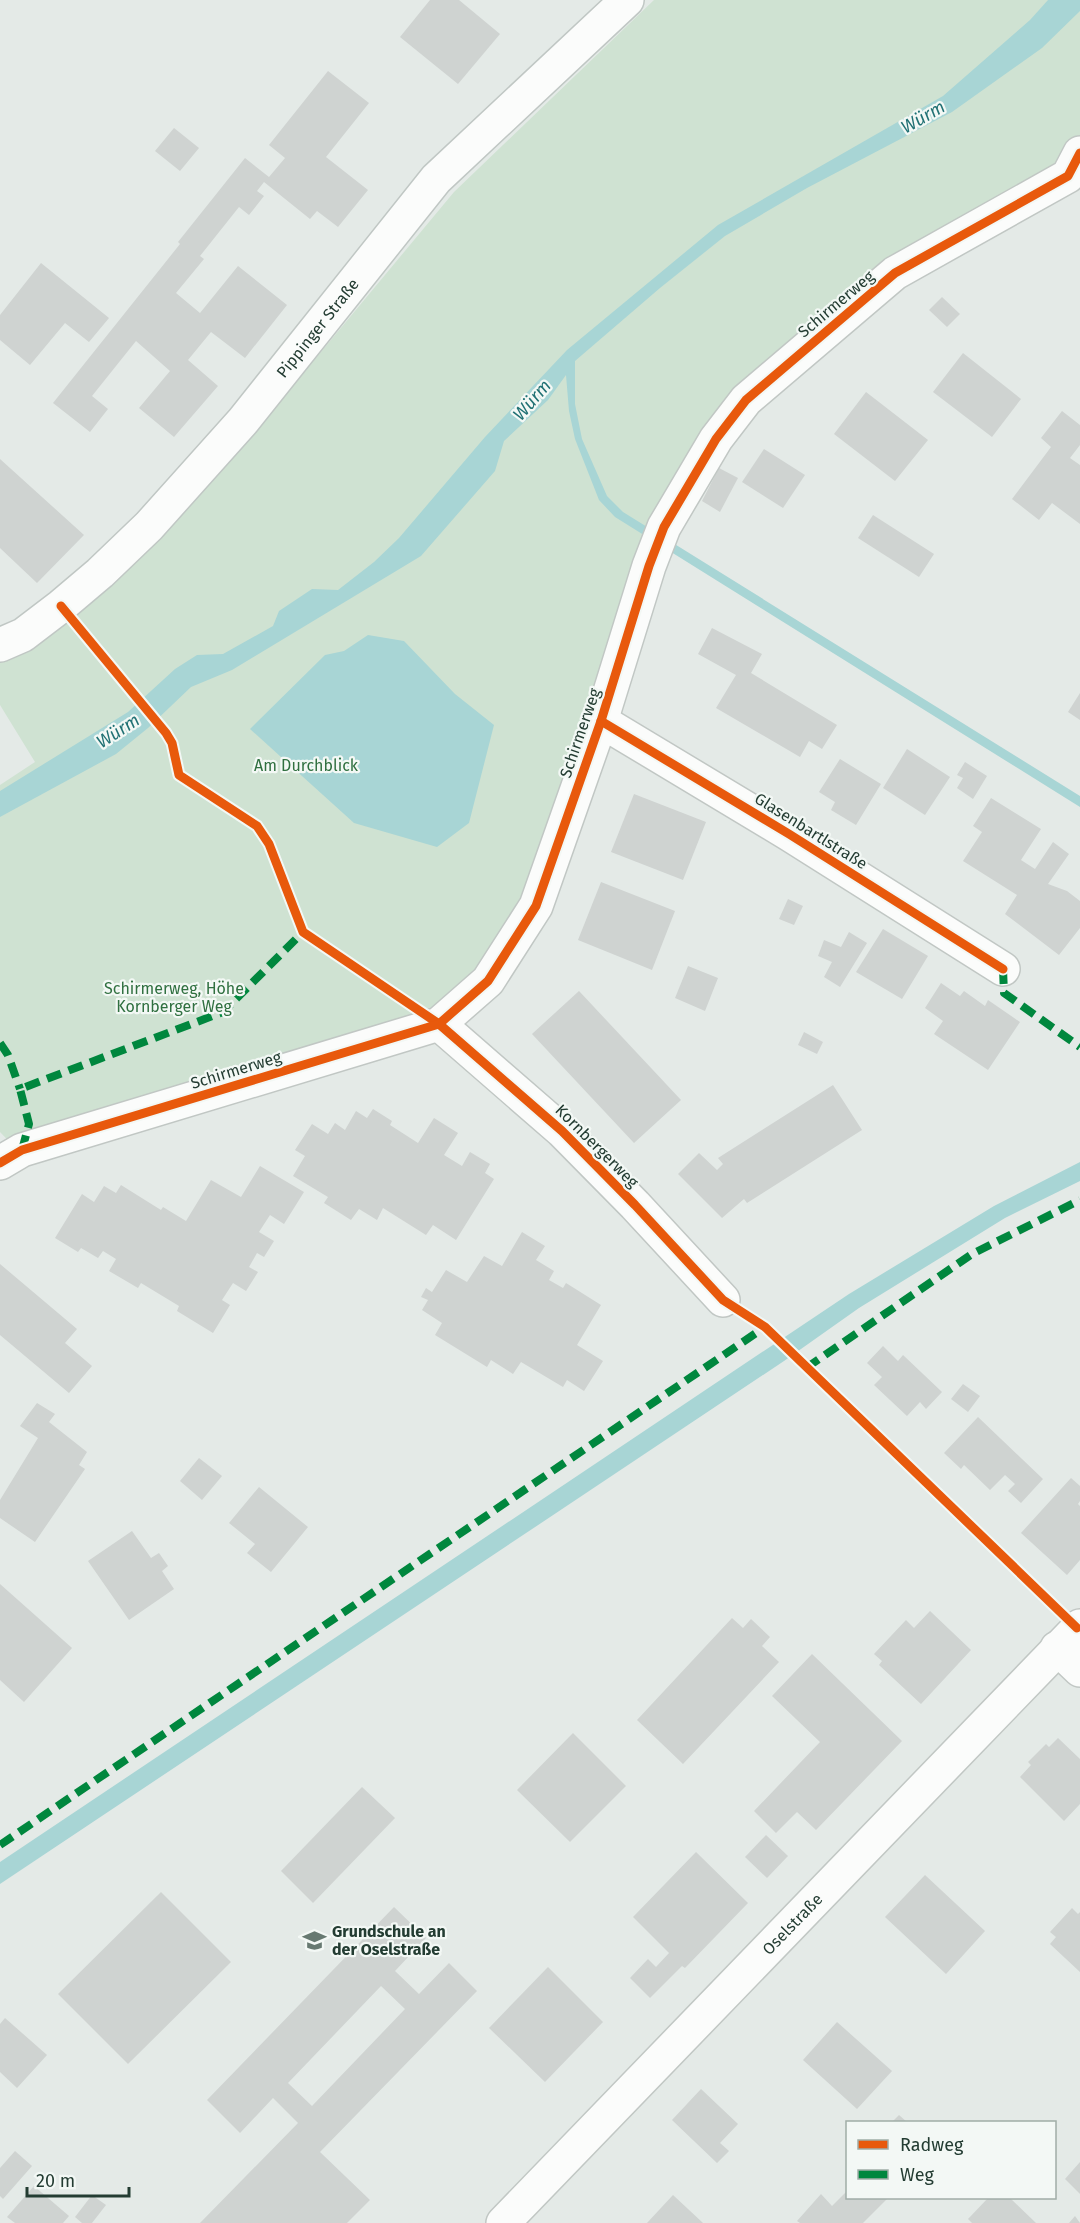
<svg xmlns="http://www.w3.org/2000/svg" width="1080" height="2223" viewBox="0 0 1080 2223" font-family="'Fira Sans',sans-serif">
<rect width="100%" height="100%" fill="#e4eae7"/>
<polygon fill="#cfe2d2" points="654,0 1080,0 1080,182 901,284 746,414 679,519 539,916 438,1029 25,1158 0,1132 0,785 35,762 0,705 0,653 256,430 454,192"/>
<g fill="#a8d5d5">
<polygon points="1048,0 1080,0 1080,11 1042,48 952,112 807,188 725,236 660,288 575,361 575,404 582,439 607,496 623,512 1080,796 1080,807 615,517 599,500 575,439 569,411 566,375 548,400 504,441 495,471 421,556 232,670 191,687 148,728 116,754 0,817 0,791 128,712 175,669 197,655 223,654 273,626 279,611 312,589 338,590 374,562 399,538 485,437 567,350 718,225 943,96 1030,20"/>
<polygon points="368,635 404,641 455,694 494,725 469,823 437,847 354,823 250,729 325,655 344,651"/>
<polygon points="1080,1162 1080,1181 1005,1218 859,1308 784,1361 0,1884 0,1862 849,1294 994,1206"/>
</g>
<g fill="#cfd3d1" fill-rule="evenodd">
<polygon points="430,0 459,0 500,34 458,84 400,37"/>
<polygon points="328,71 369,103 326,157 368,190 338,227 317,211 310,219 264,182 257,191 264,196 249,215 239,207 200,256 204,259 176,293 200,313 238,266 287,305 245,358 211,332 188,360 218,386 174,437 139,408 170,371 136,341 92,396 108,409 90,432 53,403 180,244 178,242 245,158 269,177 285,158 269,145"/>
<polygon points="174,128 199,148 180,171 155,151"/>
<polygon points="41,263 109,318 89,342 65,323 30,365 0,340 0,315"/>
<polygon points="942,297 960,314 947,327 929,310"/>
<polygon points="963,353 1021,399 992,437 933,392"/>
<polygon points="866,392 928,440 895,481 834,434"/>
<polygon points="1062,411 1080,425 1080,445 1070,458 1080,465 1080,524 1052,503 1039,520 1012,499 1051,447 1041,438"/>
<polygon points="764,449 805,475 783,508 742,482"/>
<polygon points="0,459 84,535 37,583 0,548"/>
<polygon points="719,468 738,478 720,512 702,501"/>
<polygon points="873,515 934,554 919,577 858,538"/>
<polygon points="712,628 762,654 751,673 837,725 822,749 809,741 800,757 716,708 736,675 698,654"/>
<polygon points="1080,693 1080,720 1068,712"/>
<polygon points="907,749 950,777 925,815 883,788"/>
<polygon points="840,759 881,784 856,825 831,810 835,802 819,792"/>
<polygon points="965,762 987,776 973,799 957,788 963,778 957,775"/>
<polygon points="634,794 706,822 683,880 611,852"/>
<polygon points="991,798 1041,829 1021,860 1035,869 1053,842 1069,854 1048,884 1067,891 1080,901 1080,928 1059,955 1005,914 1017,895 963,861 982,832 973,826"/>
<polygon points="601,882 675,911 652,970 578,940"/>
<polygon points="788,899 803,906 794,925 779,919"/>
<polygon points="883,929 928,956 902,999 856,972"/>
<polygon points="849,932 867,943 840,987 824,977 832,962 818,956 824,940 841,947"/>
<polygon points="688,966 718,978 705,1011 675,998"/>
<polygon points="941,983 960,996 964,991 985,1006 988,1000 1020,1022 988,1070 934,1034 943,1021 925,1008"/>
<polygon points="579,991 681,1100 634,1143 532,1034"/>
<polygon points="804,1032 823,1042 817,1054 798,1045"/>
<polygon points="833,1085 862,1130 747,1203 744,1199 722,1218 678,1174 699,1153 717,1170 723,1164 718,1158"/>
<polygon points="373,1109 392,1121 390,1125 418,1143 434,1118 458,1133 444,1155 462,1166 470,1152 490,1164 485,1173 494,1179 456,1240 433,1225 426,1235 383,1208 377,1220 359,1209 351,1220 324,1203 328,1197 293,1176 305,1156 295,1150 312,1124 328,1134 335,1123 345,1130 356,1111 367,1118"/>
<polygon points="260,1166 304,1192 284,1224 270,1215 259,1232 274,1241 264,1257 257,1253 249,1267 258,1272 246,1291 233,1283 222,1300 230,1305 213,1333 177,1311 179,1306 141,1283 138,1288 109,1271 116,1259 103,1251 98,1258 81,1248 78,1252 55,1238 82,1194 94,1202 104,1186 116,1193 121,1185 161,1210 163,1207 186,1221 211,1180 241,1197"/>
<polygon points="522,1232 545,1246 536,1260 554,1271 549,1280 563,1288 566,1283 601,1305 577,1345 603,1361 584,1391 567,1380 563,1387 521,1362 513,1374 491,1360 487,1367 435,1335 442,1323 422,1310 428,1300 421,1297 426,1288 432,1292 446,1270 467,1282 484,1256 502,1266"/>
<polygon points="0,1264 77,1329 65,1343 92,1366 69,1393 0,1335"/>
<polygon points="883,1346 898,1361 903,1355 942,1392 926,1409 920,1402 907,1416 874,1385 882,1377 867,1363"/>
<polygon points="963,1384 980,1396 968,1412 951,1399"/>
<polygon points="37,1403 55,1414 49,1422 87,1452 79,1465 85,1469 35,1542 0,1518 0,1500 38,1438 20,1426"/>
<polygon points="978,1417 1043,1479 1021,1503 1008,1491 1015,1484 1005,1475 990,1490 964,1465 961,1469 944,1453"/>
<polygon points="199,1458 222,1476 202,1500 180,1481"/>
<polygon points="1071,1478 1080,1486 1080,1501 1078,1504 1080,1506 1080,1560 1067,1575 1021,1533"/>
<polygon points="259,1487 308,1527 271,1572 247,1553 255,1544 229,1523"/>
<polygon points="132,1531 151,1558 159,1553 168,1566 162,1571 174,1589 129,1620 88,1561"/>
<polygon points="0,1584 72,1648 24,1702 0,1680"/>
<polygon points="930,1611 971,1650 921,1704 879,1665 882,1661 874,1654 906,1620 914,1628"/>
<polygon points="732,1618 743,1628 751,1619 770,1637 762,1646 779,1662 683,1764 637,1720"/>
<polygon points="812,1654 902,1741 816,1830 797,1812 776,1833 754,1811 820,1742 772,1696"/>
<polygon points="573,1733 626,1786 570,1842 517,1790"/>
<polygon points="1058,1738 1080,1759 1080,1804 1064,1821 1020,1777 1031,1765 1028,1762 1046,1744 1049,1747"/>
<polygon points="362,1787 395,1818 313,1903 281,1871"/>
<polygon points="766,1835 788,1856 767,1878 745,1857"/>
<polygon points="696,1852 748,1903 685,1968 682,1966 650,1998 630,1978 648,1959 656,1967 669,1953 633,1917"/>
<polygon points="925,1875 985,1931 946,1974 885,1917"/>
<polygon points="161,1892 231,1962 128,2064 58,1994"/>
<path d="M 394,1907 L 426,1938 L 395,1971 L 419,1994 L 449,1963 L 477,1991 L 320,2152 L 370,2200 L 347,2223 L 200,2223 L 298,2123 L 273,2098 L 240,2133 L 207,2100 ZM 381,1986 L 405,2009 L 312,2106 L 288,2083 Z"/>
<polygon points="1072,1908 1078,1914 1080,1912 1080,1972 1050,1944 1056,1937 1050,1932"/>
<polygon points="548,1967 603,2022 545,2082 489,2028"/>
<polygon points="5,2018 47,2055 17,2088 0,2072 0,2024"/>
<polygon points="837,2022 892,2071 857,2109 803,2060"/>
<polygon points="701,2089 738,2124 720,2143 729,2151 717,2163 672,2120"/>
<polygon points="899,2115 907,2122 892,2122"/>
<polygon points="15,2151 32,2166 3,2199 0,2196 0,2168"/>
<polygon points="1080,2162 1080,2194 1065,2179"/>
<polygon points="34,2186 69,2216 63,2223 15,2223 7,2217"/>
<polygon points="848,2190 848,2198 888,2198 863,2223 800,2223 797,2221 821,2194 832,2206"/>
<polygon points="92,2195 106,2205 92,2223 82,2223 75,2217"/>
<polygon points="673,2195 703,2223 647,2223"/>
<polygon points="988,2198 1010,2198 1036,2223 972,2223 968,2219"/>
<polygon points="1075,2216 1080,2223 1069,2223"/>
</g>
<g fill="none" stroke-linecap="round" stroke-linejoin="round">
<defs>
<g id="minor">
<polyline points="601,721 789,834 1003,969"/>
<polyline points="439,1024 562,1131 635,1205 723,1300"/>
<polyline points="0,1163 22,1150 439,1024 488,981 536,906 601,721 649,566 664,527 716,439 746,400 895,273 1068,176 1080,153"/>
<polyline points="1057,1648 1080,1670"/>
<path id="s1" d="M 503,2223 L 1080,1626"/>
</g>
<g id="secondary">
<path id="s2" d="M 0,645 L 23,635 L 61,606 L 100,573 L 149,526 L 243,421 L 436,179 L 627,0"/>
</g>
</defs>
<use href="#minor" stroke="#c1c7c4" stroke-width="36"/>
<use href="#secondary" stroke="#c0c7c4" stroke-width="36"/>
<use href="#minor" stroke="#fbfcfb" stroke-width="33"/>
<use href="#secondary" stroke="#fbfcfb" stroke-width="33"/>
<g stroke="#00873e" stroke-width="8" stroke-dasharray="15 8" stroke-linecap="butt">
<polyline points="1003,969 1004,993 1080,1047"/>
<polyline points="0,1043 8,1055 20,1089"/>
<polyline points="22,1150 29,1124 20,1089 223,1012 303,932"/>
<polyline points="806,1368 972,1254 1080,1200"/>
<polyline points="0,1845 765,1327"/>
</g>
<defs>
<g id="cycleway">
<polyline points="61,606 166,733 172,743 179,775 257,826 269,844 303,932 439,1024 562,1131 635,1205 723,1300 765,1327 1077,1628"/>
<polyline points="601,721 789,834 1003,969"/>
<polyline points="0,1163 22,1150 439,1024 488,981 536,906 601,721 649,566 664,527 716,439 746,400 895,273 1068,176 1080,153"/>
</g>
</defs>
<use href="#cycleway" stroke="#f3f8f5" stroke-width="13"/>
<use href="#cycleway" stroke="#e8590c" stroke-width="9"/>
</g>
<defs>
<symbol id="school-bare" viewBox="-9 -9 18 18"><path d="M0-5L7-2L0 1L-7-2ZM-4 1L0 2.5L4 1V4Q0 6-4 4Z" fill="#677971" stroke="#f3f8f5" stroke-width="2.5" paint-order="stroke"/></symbol>
</defs>
<g fill-rule="evenodd">
<use href="#school-bare" x="298" y="1924" width="33" height="33"/>
</g>
<g text-anchor="middle" dominant-baseline="central" stroke-width="4.5" stroke-linejoin="round" paint-order="stroke">
<g font-size="16" fill="#233c32" stroke="#f3f8f5">
<text transform="translate(836 304) rotate(-40)">Schirmerweg</text>
<text stroke="none"><textPath href="#s2" startOffset="452">Pippinger Straße</textPath></text>
<text transform="translate(580 733) rotate(-71)">Schirmerweg</text>
<text transform="translate(811 831) rotate(32)">Glasenbartlstraße</text>
<text transform="translate(236 1070) rotate(-17)">Schirmerweg</text>
<text transform="translate(597 1146) rotate(45)">Kornbergerweg</text>
<text stroke="none"><textPath href="#s1" startOffset="416">Oselstraße</textPath></text>
</g>
<g font-size="16" fill="#307040" stroke="#f3f8f5">
<text x="306" y="765">Am Durchblick</text>
<text x="174" y="988">Schirmerweg, Höhe<tspan x="174" dy="18">Kornberger Weg</tspan></text>
</g>
<g font-size="16" font-weight="bold" fill="#233c32" stroke="#f3f8f5" text-anchor="start">
<text x="332" y="1931">Grundschule an<tspan x="332" dy="18">der Oselstraße</tspan></text>
</g>
<g font-size="18" font-style="italic" fill="#217174" stroke="#f3f8f5">
<text transform="translate(923 117) rotate(-30)">Würm</text>
<text transform="translate(532 400) rotate(-49)">Würm</text>
<text transform="translate(118 731) rotate(-33)">Würm</text>
</g>
</g>
<rect x="846" y="2121" width="210" height="78" fill="#f3f8f5" stroke="#a0ada7" stroke-width="1.5"/>
<rect x="858" y="2140" width="30" height="9" fill="#e8590c" stroke="#a0ada7" stroke-width="1.5"/>
<text x="900" y="2151" font-size="18" fill="#233c32">Radweg</text>
<rect x="858" y="2170" width="30" height="9" fill="#00873e" stroke="#a0ada7" stroke-width="1.5"/>
<text x="900" y="2181" font-size="18" fill="#233c32">Weg</text>
<path d="M27 2187v9h102v-9" fill="none" stroke="#233c32" stroke-width="3"/>
<text x="36" y="2187" font-size="18" fill="#233c32" stroke="#f3f8f5" stroke-width="4.5" paint-order="stroke">20 m</text>
</svg>
